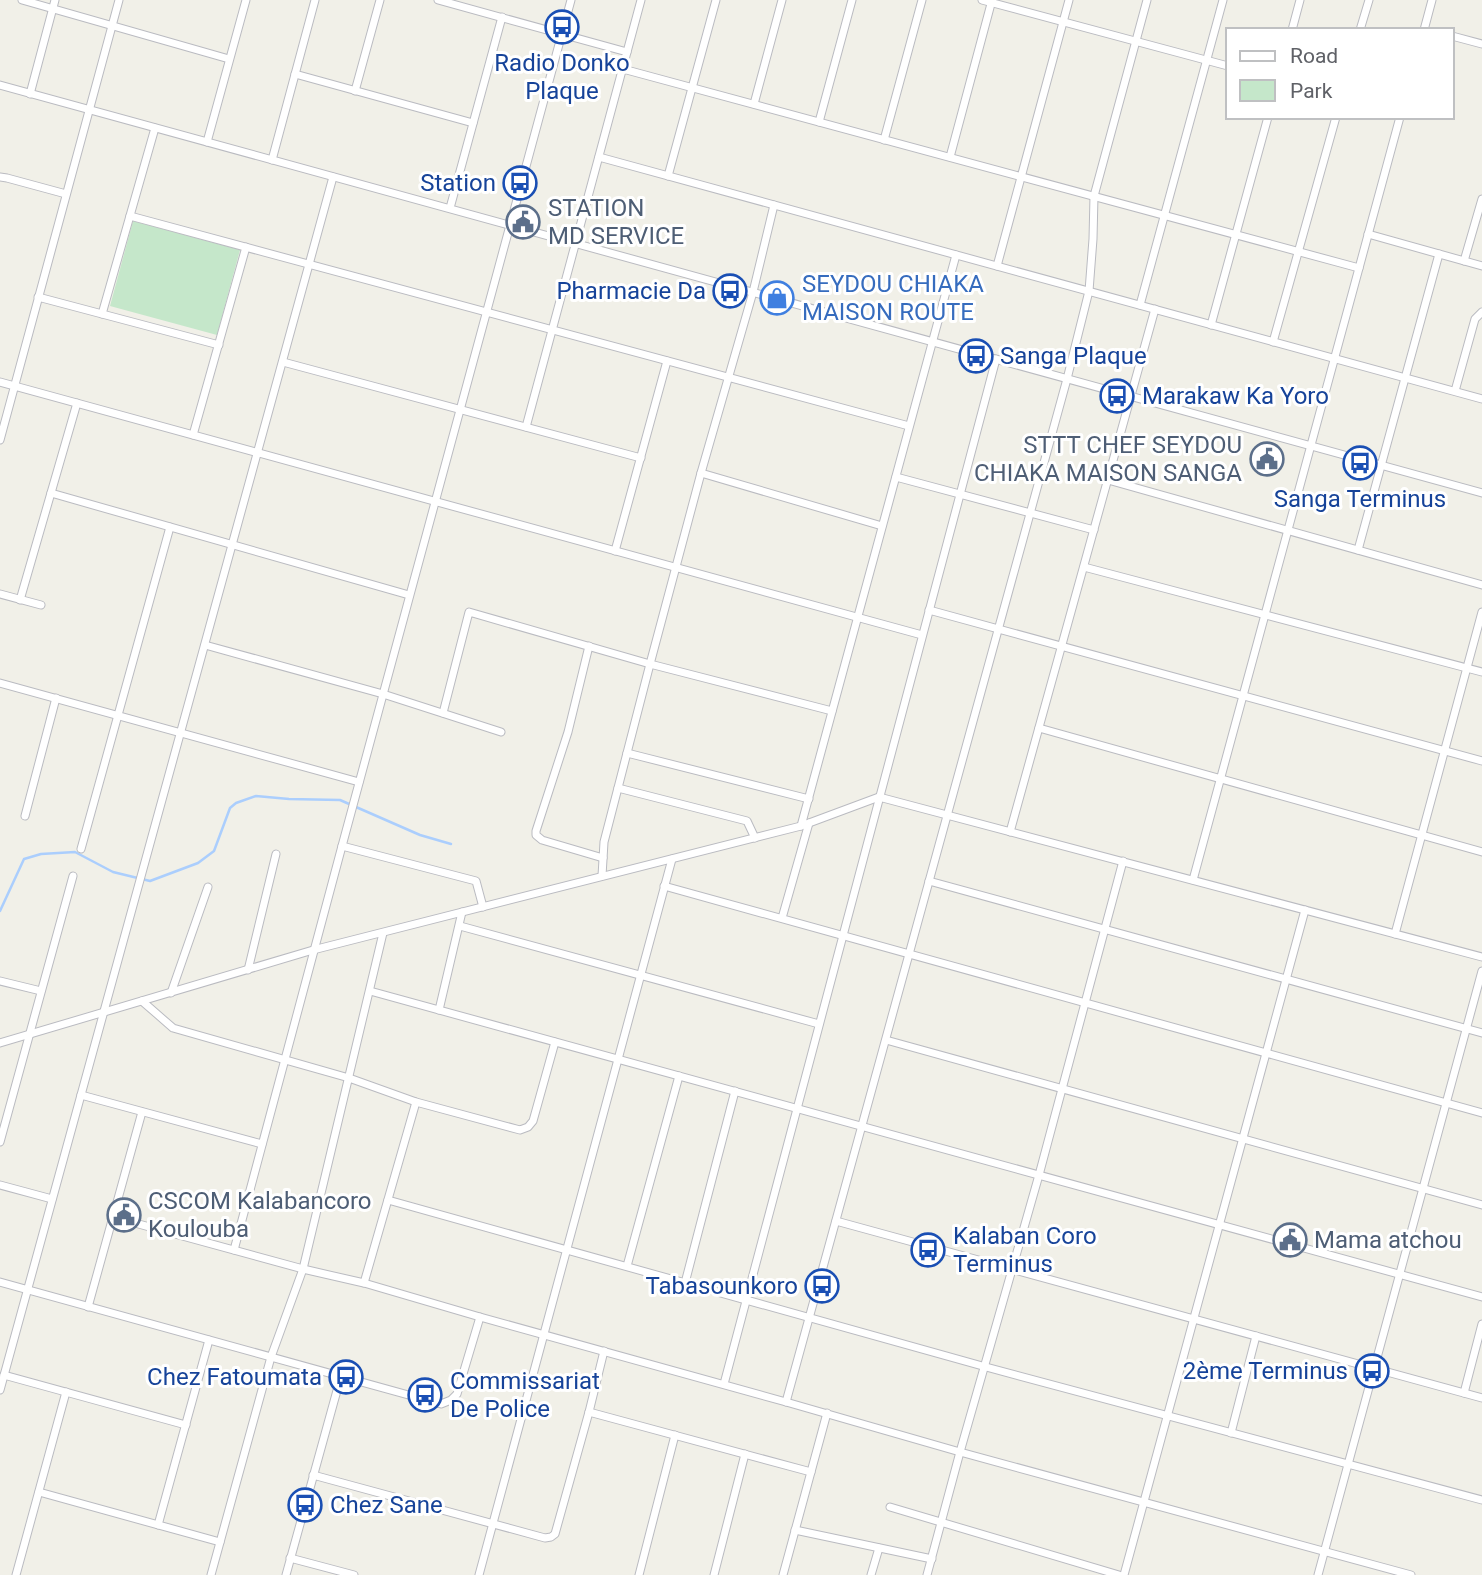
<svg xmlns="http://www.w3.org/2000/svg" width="1482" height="1575" viewBox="0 0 1482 1575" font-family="Roboto,sans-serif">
<rect width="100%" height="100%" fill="#f1f0e8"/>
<polygon fill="#c5e7ca" points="133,221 240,250 217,335 110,306"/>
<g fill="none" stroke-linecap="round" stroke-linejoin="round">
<polyline stroke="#abcefd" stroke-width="2.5" points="0,911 24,859 41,854 75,852 113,872 150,881 198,863 214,851 230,808 236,803 256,796 289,799 340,800 420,835 451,844"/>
<defs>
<g id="street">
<polyline points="22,0 229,59"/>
<polyline points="438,0 627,52"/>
<polyline points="982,0 1228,66"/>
<polyline points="1292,30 1300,0"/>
<polyline points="1360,30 1369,0"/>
<polyline points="1424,30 1432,0"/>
<polyline points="1452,36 1482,44"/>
<polyline points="623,69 1359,268"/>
<polyline points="295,74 473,123"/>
<polyline points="0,85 1482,493"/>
<polyline points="355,91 380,0"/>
<polyline points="30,94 55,0"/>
<polyline points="754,104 782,0"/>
<polyline points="819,122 852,0"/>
<polyline points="884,140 922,0"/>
<polyline points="207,142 246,0"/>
<polyline points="599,157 1482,399"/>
<polyline points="950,157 992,0"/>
<polyline points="272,160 315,0"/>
<polyline points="668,176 716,0"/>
<polyline points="0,177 7,178 66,194"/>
<polyline points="450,208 502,17"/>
<polyline points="130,216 909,426"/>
<polyline points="1368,234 1482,266"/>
<polyline points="1464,261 1482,199"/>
<polyline points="997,266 1069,0"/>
<polyline points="38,297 219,345"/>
<polyline points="1140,305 1223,0"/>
<polyline points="102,314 155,128"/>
<polyline points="1211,325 1268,117"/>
<polyline points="1273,342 1336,117"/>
<polyline points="283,362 641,458"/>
<polyline points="0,382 922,635"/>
<polyline points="1455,391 1475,319 1482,312"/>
<polyline points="526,427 641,0"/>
<polyline points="193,435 246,247"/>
<polyline points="0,440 119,0"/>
<polyline points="701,473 882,526"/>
<polyline points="896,477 1094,530"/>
<polyline points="1108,480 1482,585"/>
<polyline points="51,493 409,595"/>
<polyline points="1358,550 1439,254"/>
<polyline points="615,551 667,361"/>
<polyline points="1084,567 1482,672"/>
<polyline points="0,594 41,605"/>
<polyline points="20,600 77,403"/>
<polyline points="929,610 1482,761"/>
<polyline points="205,645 383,694 501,732"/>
<polyline points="589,646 568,732 536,831 536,835 542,840 603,858"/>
<polyline points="0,683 359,782"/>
<polyline points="443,713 469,612 650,664 832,711"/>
<polyline points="1039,728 1482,852"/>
<polyline points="627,753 809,799"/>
<polyline points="618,788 747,821 755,838"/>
<polyline points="25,816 56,698"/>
<polyline points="801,826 956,255"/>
<polyline points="1010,832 1155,309"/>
<polyline points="342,846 476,881 483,907"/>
<polyline points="81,849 170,527"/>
<polyline points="602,876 604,842 650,664 701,473 753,292 774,205"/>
<polyline points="1193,880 1400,117"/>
<polyline points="929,881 1482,1033"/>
<polyline points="664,886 1482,1113"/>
<polyline points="782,918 809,823"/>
<polyline points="460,926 819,1024"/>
<polyline points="1395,934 1482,612"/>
<polyline points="248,970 276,854"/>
<polyline points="0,981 41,991"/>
<polyline points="370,991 1482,1297"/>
<polyline points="171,993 208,887"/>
<polyline points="142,1001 173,1028 349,1078 416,1102 520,1130 528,1127 533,1121 555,1042"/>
<polyline points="439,1010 462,912"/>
<polyline points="886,1040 1482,1205"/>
<polyline points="0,1043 313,950 801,826 879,797 1482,957"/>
<polyline points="81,1095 262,1144"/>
<path d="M 0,1142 C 25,1054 48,965 73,876"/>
<polyline points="0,1185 52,1199"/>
<polyline points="388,1200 986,1367 1482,1500"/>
<polyline points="113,1217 303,1269 364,1283 480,1317 786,1402 960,1452 1411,1575"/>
<polyline points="836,1221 1482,1398"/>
<polyline points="234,1250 342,846 571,0"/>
<polyline points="627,1266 679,1076"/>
<polyline points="0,1282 441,1404 451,1400 457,1394 480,1317"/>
<polyline points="364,1283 416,1102"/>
<polyline points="685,1283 735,1091"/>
<polyline points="88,1307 142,1112"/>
<polyline points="4,1375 186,1425"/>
<polyline points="724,1384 996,359"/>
<polyline points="0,1390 333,177"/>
<polyline points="1464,1393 1482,1324"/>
<polyline points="786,1402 1067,379 1089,291 1093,239 1094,196 1147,0"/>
<polyline points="589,1412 811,1472"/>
<polyline points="1231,1433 1256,1336"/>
<polyline points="313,1475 545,1538 551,1537 555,1534 589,1412 604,1351"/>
<polyline points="39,1492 220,1542"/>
<polyline points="890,1507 1119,1575"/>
<polyline points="158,1525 209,1340"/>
<polyline points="795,1530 932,1559"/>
<polyline points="290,1558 354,1575"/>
<polyline points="16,1575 66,1392"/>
<polyline points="211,1575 271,1357 303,1269 383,933"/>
<polyline points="286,1575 341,1376"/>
<polyline points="479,1575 672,859"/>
<polyline points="639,1575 675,1435"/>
<polyline points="714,1575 745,1454"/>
<polyline points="783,1575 827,1413"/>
<polyline points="871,1575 879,1548"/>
<polyline points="927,1575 960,1452 1039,1175 1123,861"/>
<polyline points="1124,1575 1305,910"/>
<polyline points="1318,1575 1482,971"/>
</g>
</defs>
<use href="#street" stroke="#babbc1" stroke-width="9"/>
<use href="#street" stroke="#fff" stroke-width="7"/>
</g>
<defs>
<symbol id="bus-ring" viewBox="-11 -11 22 22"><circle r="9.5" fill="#fff" stroke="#1a4fb4" stroke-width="1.5"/><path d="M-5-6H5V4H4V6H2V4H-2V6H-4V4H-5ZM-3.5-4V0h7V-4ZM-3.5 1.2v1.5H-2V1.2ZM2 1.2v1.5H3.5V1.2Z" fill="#1a4fb4"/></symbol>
<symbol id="civic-ring" viewBox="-11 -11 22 22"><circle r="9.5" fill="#fff" stroke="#5c6f8a" stroke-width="1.5"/><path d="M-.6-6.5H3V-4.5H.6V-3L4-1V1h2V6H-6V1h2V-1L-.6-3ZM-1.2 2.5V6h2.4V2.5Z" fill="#5c6f8a"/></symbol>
<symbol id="shop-ring" viewBox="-11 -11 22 22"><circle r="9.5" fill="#fff" stroke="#3f7fe0" stroke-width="1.5"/><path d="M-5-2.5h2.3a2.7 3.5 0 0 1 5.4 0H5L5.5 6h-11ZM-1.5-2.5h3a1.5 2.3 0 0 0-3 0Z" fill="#3f7fe0"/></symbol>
</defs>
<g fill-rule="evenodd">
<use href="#bus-ring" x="543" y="8" width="38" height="38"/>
<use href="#bus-ring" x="501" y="164" width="38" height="38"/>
<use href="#civic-ring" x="504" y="203" width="38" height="38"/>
<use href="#bus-ring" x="711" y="272" width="38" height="38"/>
<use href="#shop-ring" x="758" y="279" width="38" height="38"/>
<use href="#bus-ring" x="957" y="337" width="38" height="38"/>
<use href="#bus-ring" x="1098" y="377" width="38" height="38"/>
<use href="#civic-ring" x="1248" y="440" width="38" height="38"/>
<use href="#bus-ring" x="1341" y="444" width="38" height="38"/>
<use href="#civic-ring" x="105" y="1196" width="38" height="38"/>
<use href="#civic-ring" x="1271" y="1221" width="38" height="38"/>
<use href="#bus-ring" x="909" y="1231" width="38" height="38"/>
<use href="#bus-ring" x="803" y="1267" width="38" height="38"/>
<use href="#bus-ring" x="1353" y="1352" width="38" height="38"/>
<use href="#bus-ring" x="327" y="1358" width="38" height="38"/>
<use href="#bus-ring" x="406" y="1376" width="38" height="38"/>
<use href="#bus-ring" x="286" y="1486" width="38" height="38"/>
</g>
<g text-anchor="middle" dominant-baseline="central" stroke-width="6" stroke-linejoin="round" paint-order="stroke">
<g font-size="24" fill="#164399" stroke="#fff" text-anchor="end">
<text x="562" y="63" text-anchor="middle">Radio Donko<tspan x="562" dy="28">Plaque</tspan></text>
<text x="496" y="183">Station</text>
<text x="706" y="291">Pharmacie Da</text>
<text x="1000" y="356" text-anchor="start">Sanga Plaque</text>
<text x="1142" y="396" text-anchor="start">Marakaw Ka Yoro</text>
<text x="1360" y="499" text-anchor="middle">Sanga Terminus</text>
<text x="953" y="1236" text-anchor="start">Kalaban Coro<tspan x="953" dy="28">Terminus</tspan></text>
<text x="798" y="1286">Tabasounkoro</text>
<text x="1348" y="1371">2ème Terminus</text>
<text x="322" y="1377">Chez Fatoumata</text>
<text x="450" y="1381" text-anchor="start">Commissariat<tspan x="450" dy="28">De Police</tspan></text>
<text x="330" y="1505" text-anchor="start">Chez Sane</text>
</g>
<g font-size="24" fill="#4e5e75" stroke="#fff" text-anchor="start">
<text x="548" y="208">STATION<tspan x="548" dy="28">MD SERVICE</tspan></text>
<text x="1242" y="445" text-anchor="end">STTT CHEF SEYDOU<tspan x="1242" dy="28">CHIAKA MAISON SANGA</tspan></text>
<text x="148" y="1201">CSCOM Kalabancoro<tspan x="148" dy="28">Koulouba</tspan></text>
<text x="1314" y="1240">Mama atchou</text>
</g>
<g font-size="24" fill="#366cbe" stroke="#fff" text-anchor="start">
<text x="802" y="284">SEYDOU CHIAKA<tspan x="802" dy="28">MAISON ROUTE</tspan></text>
</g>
</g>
<rect x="1226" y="28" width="228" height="91" fill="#ffffff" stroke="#bfc0c2" stroke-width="2"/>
<rect x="1240" y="51" width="35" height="10" fill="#ffffff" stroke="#bfc0c2" stroke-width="2"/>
<text x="1290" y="63" font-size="21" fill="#5f6167">Road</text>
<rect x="1240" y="80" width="35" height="21" fill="#c5e7ca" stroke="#bfc0c2" stroke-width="2"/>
<text x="1290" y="98" font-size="21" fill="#5f6167">Park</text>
</svg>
